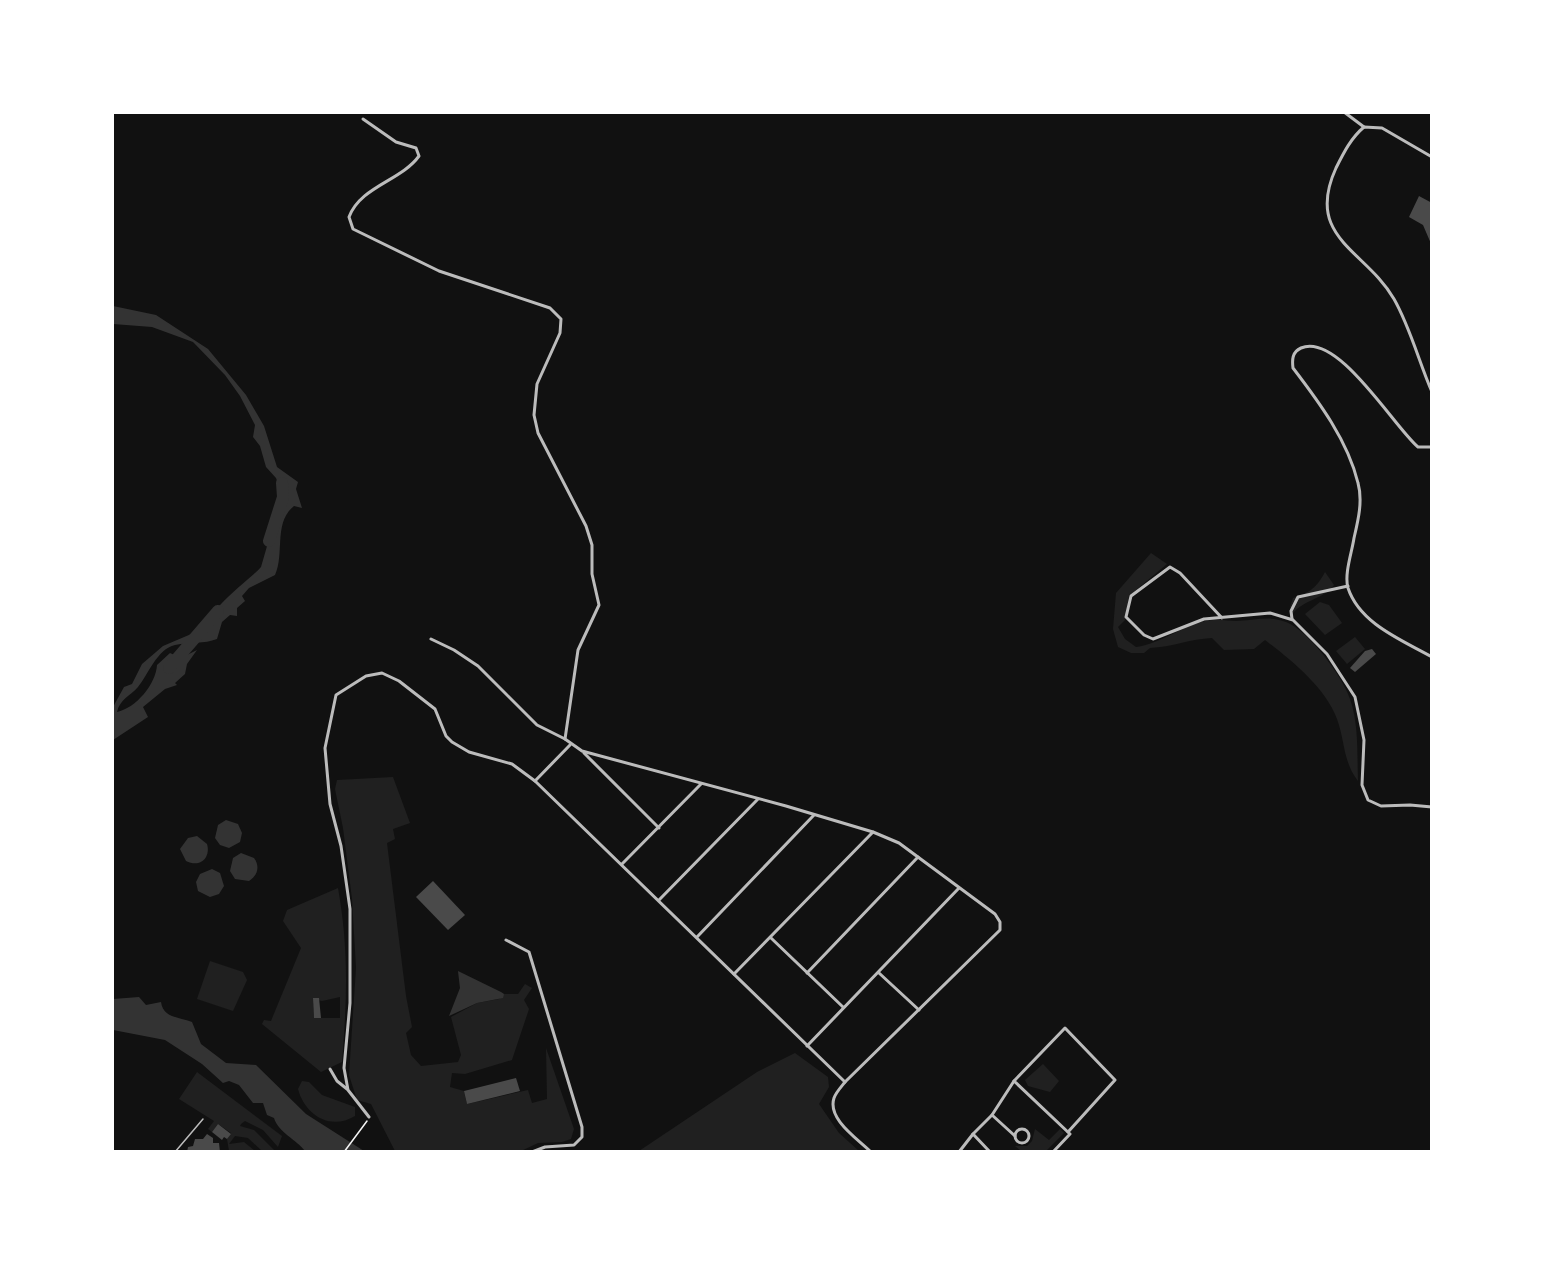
<svg xmlns="http://www.w3.org/2000/svg" width="1544" height="1264" viewBox="0 0 1544 1264" font-family="Lato,sans-serif">
<rect width="100%" height="100%" fill="#111"/>
<g fill="#202020" fill-rule="evenodd">
<path d="M 1151,553 L 1167,564 L 1129,596 L 1125,620 L 1118,627 L 1125,639 L 1136,647 C 1162,644 1186,622 1213,620 C 1221,619 1229,621 1236,621 C 1253,621 1270,615 1286,622 C 1308,630 1343,677 1350,699 C 1359,724 1357,755 1358,781 C 1343,762 1345,741 1337,719 C 1325,687 1291,660 1265,640 L 1254,649 L 1224,650 L 1212,638 C 1190,639 1172,647 1150,648 L 1144,653 L 1131,653 L 1118,647 L 1113,629 L 1116,593 Z"/>
<path d="M 1325,572 L 1334,585 C 1325,598 1304,600 1293,613 L 1290,607 L 1293,598 C 1310,593 1317,587 1325,572 Z"/>
<polygon points="1320,602 1329,605 1342,623 1325,635 1305,614"/>
<polygon points="1355,637 1365,649 1347,664 1336,651"/>
<polygon points="393,777 410,823 393,829 395,839 387,843 406,996 412,1027 406,1033 411,1055 421,1066 458,1062 461,1055 451,1017 477,1003 499,999 504,994 518,994 525,984 532,988 524,1000 529,1009 512,1060 465,1074 452,1073 450,1087 464,1091 467,1104 528,1090 532,1103 547,1099 546,1048 574,1129 571,1139 562,1142 538,1143 521,1151 395,1151 371,1104 357,1100 349,1075 356,968 352,899 343,828 335,789 337,780"/>
<path d="M 338,888 C 349,950 347,1000 342,1062 L 321,1072 L 262,1024 L 264,1020 L 271,1021 L 301,948 L 283,921 L 287,910 ZM 340,997 L 340,1018 L 314,1018 L 313,999 L 322,1001 Z"/>
<polygon points="210,961 243,972 247,980 233,1011 197,999"/>
<polygon points="795,1053 828,1077 829,1087 819,1104 839,1133 859,1151 639,1151 757,1072"/>
<polygon points="1043,1064 1059,1081 1050,1092 1028,1086 1025,1080"/>
<polygon points="197,1072 282,1136 278,1147 263,1130 245,1121 241,1124 240,1126 254,1130 275,1151 262,1151 248,1138 235,1136 229,1144 244,1142 255,1151 229,1151 227,1139 231,1133 218,1124 212,1132 208,1129 214,1121 179,1099"/>
<path d="M 302,1081 L 309,1082 L 322,1095 L 355,1107 L 355,1116 C 330,1131 305,1115 298,1089 Z"/>
<polygon points="1035,1129 1049,1140 1060,1129 1064,1133 1046,1151 1021,1151 1015,1146 1027,1146 1032,1141"/>
</g>
<g fill="#333">
<path d="M 113,306 L 156,315 L 208,349 L 246,395 L 264,426 L 277,467 L 298,482 L 296,489 L 302,508 L 294,506 C 273,523 285,553 275,575 L 249,588 L 242,596 L 245,601 L 237,608 L 237,616 L 230,615 L 222,622 L 217,639 C 204,644 190,642 175,645 C 157,649 148,675 138,687 C 130,696 120,699 117,712 C 136,708 156,684 157,665 L 170,653 L 181,658 L 197,650 L 187,664 L 185,674 L 175,683 L 177,685 L 165,689 L 143,707 L 148,717 L 113,740 L 113,707 L 124,687 L 132,684 L 142,664 L 163,646 L 210,626 C 207,609 251,579 261,567 L 282,494 L 276,478 L 266,467 L 260,446 L 253,437 L 255,425 L 240,396 L 225,375 L 193,342 L 152,327 L 113,324 Z"/>
<polygon points="226,820 238,824 242,833 240,842 229,848 220,845 215,838 218,825"/>
<path d="M 197,836 L 207,844 C 211,858 200,868 186,861 L 180,849 L 188,838 Z"/>
<path d="M 241,853 L 254,858 C 260,866 258,875 249,881 L 235,879 L 230,871 L 233,858 Z"/>
<polygon points="212,869 220,873 224,886 219,894 210,897 198,891 196,882 200,874"/>
<polygon points="458,971 501,992 504,994 503,998 477,1003 449,1016 460,988"/>
<path d="M 139,997 L 146,1005 L 161,1002 C 163,1018 179,1017 192,1022 L 201,1044 L 226,1063 L 256,1065 L 306,1114 L 364,1151 L 305,1151 C 297,1140 278,1132 274,1118 L 267,1115 L 263,1103 L 253,1103 L 239,1085 L 229,1081 L 223,1083 L 202,1064 L 165,1040 L 113,1030 L 113,999 Z"/>
</g>
<g fill="none" stroke-linecap="round" stroke-linejoin="round">
<g stroke="#333" stroke-width="12">
<polyline points="269,541 283,497 282,483"/>
<polyline points="169,668 218,611"/>
</g>
</g>
<g fill="#4a4a4a">
<polygon points="1419,196 1432,203 1432,246 1423,225 1409,217"/>
<polygon points="1372,649 1376,654 1355,672 1350,668 1365,651"/>
<polygon points="433,881 465,915 448,930 416,897"/>
<polygon points="313,998 319,998 321,1018 314,1018"/>
<polygon points="516,1078 520,1091 467,1104 464,1091"/>
<polygon points="218,1124 231,1134 227,1139 224,1137 222,1140 212,1132"/>
<polygon points="207,1134 213,1138 213,1143 219,1143 220,1152 187,1152 188,1147 193,1146 195,1139 203,1139"/>
</g>
<g fill="none" stroke-linecap="round" stroke-linejoin="round">
<polyline stroke="#f5f5f5" stroke-width="1.5" points="344,1152 367,1121"/>
<polyline stroke="#bcbcbc" stroke-width="1.5" points="175,1152 203,1119"/>
<g stroke="#bcbcbc" stroke-width="3">
<polyline points="1344,112 1364,127"/>
<path d="M 363,119 L 396,142 L 416,148 L 419,156 C 401,181 361,186 349,217 L 353,229 L 439,271 L 550,308 L 561,319 L 560,333 L 537,384 L 534,415 L 538,433 L 586,526 L 592,545 L 592,574 L 599,605 L 578,650 L 565,739 L 582,751 L 786,806 L 873,832 L 899,843 L 995,914 L 1000,922 L 1000,930 L 845,1082"/>
<path d="M 1432,157 L 1382,128 L 1364,127 C 1351,138 1344,152 1336,168 C 1304,238 1366,250 1394,299 C 1410,327 1419,362 1432,392"/>
<path d="M 1432,447 L 1418,447 C 1394,427 1338,332 1301,348 C 1292,352 1292,360 1293,368 C 1319,402 1348,441 1358,483 C 1363,501 1358,521 1354,538 C 1352,552 1344,574 1348,588 C 1360,624 1402,640 1432,657"/>
<polyline points="1222,618 1180,573 1170,567 1131,596 1126,617 1144,635 1153,639 1204,619 1270,613 1293,620 1327,654 1355,697 1364,740 1362,785 1368,800 1381,806 1410,805 1432,807"/>
<polyline points="1292,619 1291,611 1298,597 1348,586"/>
<polyline points="431,639 454,650 478,666 537,725 565,739"/>
<polyline points="584,753 659,828"/>
<polyline points="535,781 570,745"/>
<polyline points="622,864 701,784"/>
<polyline points="659,900 758,799"/>
<polyline points="697,937 814,815"/>
<polyline points="771,938 843,1007"/>
<polyline points="506,940 529,952 582,1127 582,1137 574,1145 545,1147 532,1152"/>
<polyline points="807,973 918,857"/>
<polyline points="879,973 919,1010"/>
<polyline points="734,974 873,832"/>
<polyline points="807,1046 959,888"/>
<polyline points="330,1069 337,1081 347,1089"/>
<polyline points="1014,1081 1065,1028 1115,1080 1068,1132"/>
<polyline points="992,1115 1015,1136"/>
<path d="M 369,1117 L 348,1090 L 344,1068 L 350,1003 L 350,909 L 341,846 L 330,804 L 325,748 L 336,695 L 366,676 L 382,673 L 399,681 L 435,709 L 446,736 L 452,742 L 469,752 L 512,764 L 535,781 L 845,1082 C 842,1086 836,1092 834,1098 C 827,1119 858,1139 871,1152"/>
<circle cx="1022" cy="1136" r="7"/>
<polyline points="959,1152 973,1134"/>
<polyline points="990,1152 973,1134 992,1115 1014,1081 1070,1134 1053,1152"/>
</g>
</g>
<rect width="1544" height="1264" fill="none" stroke="#ffffff" stroke-width="228"/>
</svg>
